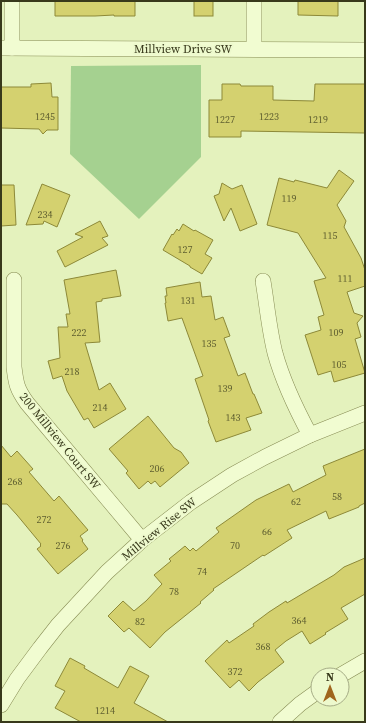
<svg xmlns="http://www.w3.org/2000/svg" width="366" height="723" viewBox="0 0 366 723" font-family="'Source Serif 4',serif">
<rect width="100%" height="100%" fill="#e4f2bd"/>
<polygon fill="#a5d190" points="201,65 201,157 139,219 70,154 71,66"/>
<g fill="#d4d16f" stroke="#8d8938">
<polygon points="55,1 135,1 135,16 114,16 114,15 95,16 55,16"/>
<rect x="194" y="1" width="19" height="15"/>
<polygon points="298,1 338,1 338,16 298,15"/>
<polygon points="51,83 52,97 58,97 58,130 47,130 43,134 39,129 1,128 1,87 31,87 31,84"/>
<polygon points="222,84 240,84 241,86 273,86 273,100 314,101 315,84 365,84 365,133 241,131 241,137 209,137 209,100 222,100"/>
<polygon points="339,170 354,181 337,205 346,221 344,227 361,258 365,270 365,286 347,292 354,313 363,316 357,323 361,337 355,339 365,373 334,382 331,371 318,375 305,335 321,330 318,317 324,315 314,281 326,278 298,233 267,225 279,178 294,182 295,180 327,188"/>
<polygon points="222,183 232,189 242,185 257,224 240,231 231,208 224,221 214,196 219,194"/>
<polygon points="42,184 70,195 57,227 44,221 43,224 26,225"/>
<polygon points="1,185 14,185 16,225 1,226"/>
<polygon points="100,221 108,236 102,238 108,245 65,267 57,251 83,237 75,234"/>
<polygon points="183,224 194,231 195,230 213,240 205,254 212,258 202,274 190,267 190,266 163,250 172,234 173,235 177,229 179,231"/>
<polygon points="116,270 121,296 102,299 102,301 96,302 100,342 85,343 99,390 110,383 126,409 94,428 88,418 84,420 67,391 62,376 53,379 48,361 60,358 58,327 68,327 66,314 70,314 64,280"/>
<polygon points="200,282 202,297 211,296 215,320 223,317 230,336 224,338 238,376 245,373 253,394 254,394 262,413 246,418 251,430 216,442 208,421 209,420 195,379 203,376 182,318 168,321 165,303 166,303 165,296 167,296 166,288"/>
<polygon points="148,416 174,448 181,452 189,463 160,487 155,481 151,484 148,481 139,489 126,473 128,471 109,449"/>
<polygon points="1,445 11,457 17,451 33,469 29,472 54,501 59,496 88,530 80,536 83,540 82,541 88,549 58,574 37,549 41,546 40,545 41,544 17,515 7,504 1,504"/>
<polygon points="365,449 365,503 359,506 359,507 329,519 326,511 287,530 292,538 264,556 263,555 213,589 214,590 200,602 201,603 165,632 150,648 129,628 124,632 108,616 123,601 134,611 146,601 162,584 154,575 171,561 169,559 185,546 190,551 193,548 196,551 219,532 216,528 256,500 289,484 293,492 326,475 323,466"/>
<polygon points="365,558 365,594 341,608 348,619 325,633 326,634 310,644 302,631 286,641 275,650 284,662 258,682 249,691 239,680 230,688 205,661 227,640 229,643 254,626 253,624 269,612 286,601 287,603 292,600 334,575 344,567"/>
<polygon points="70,658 85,666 84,668 118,688 130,666 149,676 134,703 168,722 81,722 55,708 65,691 55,686"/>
</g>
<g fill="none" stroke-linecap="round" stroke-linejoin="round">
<defs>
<g id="minor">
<polyline points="12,1 12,48"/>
<polyline points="1,48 365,50"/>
<polyline points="254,49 254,1"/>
<path d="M 14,280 L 14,367 C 16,384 17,389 27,403 L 142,540"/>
<path d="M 263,281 C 267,305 269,329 275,353 C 283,382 296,409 310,435"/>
<polyline points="341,675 365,661"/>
<polyline points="1,705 17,679 40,648 58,625 107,572 142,540 191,502 232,475 265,457 310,435 365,413"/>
<polyline points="280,722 300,704 318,691"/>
</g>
</defs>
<use href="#minor" stroke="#878c54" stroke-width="16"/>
<use href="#minor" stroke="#f1fcd1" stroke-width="15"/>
</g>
<g text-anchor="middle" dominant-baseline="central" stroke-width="3.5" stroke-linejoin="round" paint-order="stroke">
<g font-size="10" fill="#5f5f30">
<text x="45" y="116">1245</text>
<text x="269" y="116">1223</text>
<text x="225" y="119">1227</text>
<text x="318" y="119">1219</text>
<text x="289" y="198">119</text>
<text x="45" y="214">234</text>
<text x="330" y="235">115</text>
<text x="185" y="249">127</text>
<text x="345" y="278">111</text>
<text x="188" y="300">131</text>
<text x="79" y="332">222</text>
<text x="336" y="332">109</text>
<text x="209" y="343">135</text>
<text x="339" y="364">105</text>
<text x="72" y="371">218</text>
<text x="225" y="388">139</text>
<text x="100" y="407">214</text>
<text x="233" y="417">143</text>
<text x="157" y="468">206</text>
<text x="15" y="481">268</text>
<text x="337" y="496">58</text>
<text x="296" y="501">62</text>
<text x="44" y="519">272</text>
<text x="267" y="531">66</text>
<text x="63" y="545">276</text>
<text x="235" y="545">70</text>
<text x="202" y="571">74</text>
<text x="174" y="591">78</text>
<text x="299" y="620">364</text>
<text x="140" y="621">82</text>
<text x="263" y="646">368</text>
<text x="235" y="671">372</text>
<text x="105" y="710">1214</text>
</g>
<g font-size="12" fill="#38391b" stroke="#edf9cd">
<text x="183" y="49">Millview Drive SW</text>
<text transform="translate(60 441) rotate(51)">200 Millview Court SW</text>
<text transform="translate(159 529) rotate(-39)">Millview Rise SW</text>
</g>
</g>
<rect width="366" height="723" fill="none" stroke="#38391b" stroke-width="4"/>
<g transform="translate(330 687)"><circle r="19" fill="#edf9cd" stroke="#a5ac86"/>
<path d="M0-3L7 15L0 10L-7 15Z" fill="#a0661e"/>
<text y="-6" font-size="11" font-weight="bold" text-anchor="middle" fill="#38391b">N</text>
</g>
</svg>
